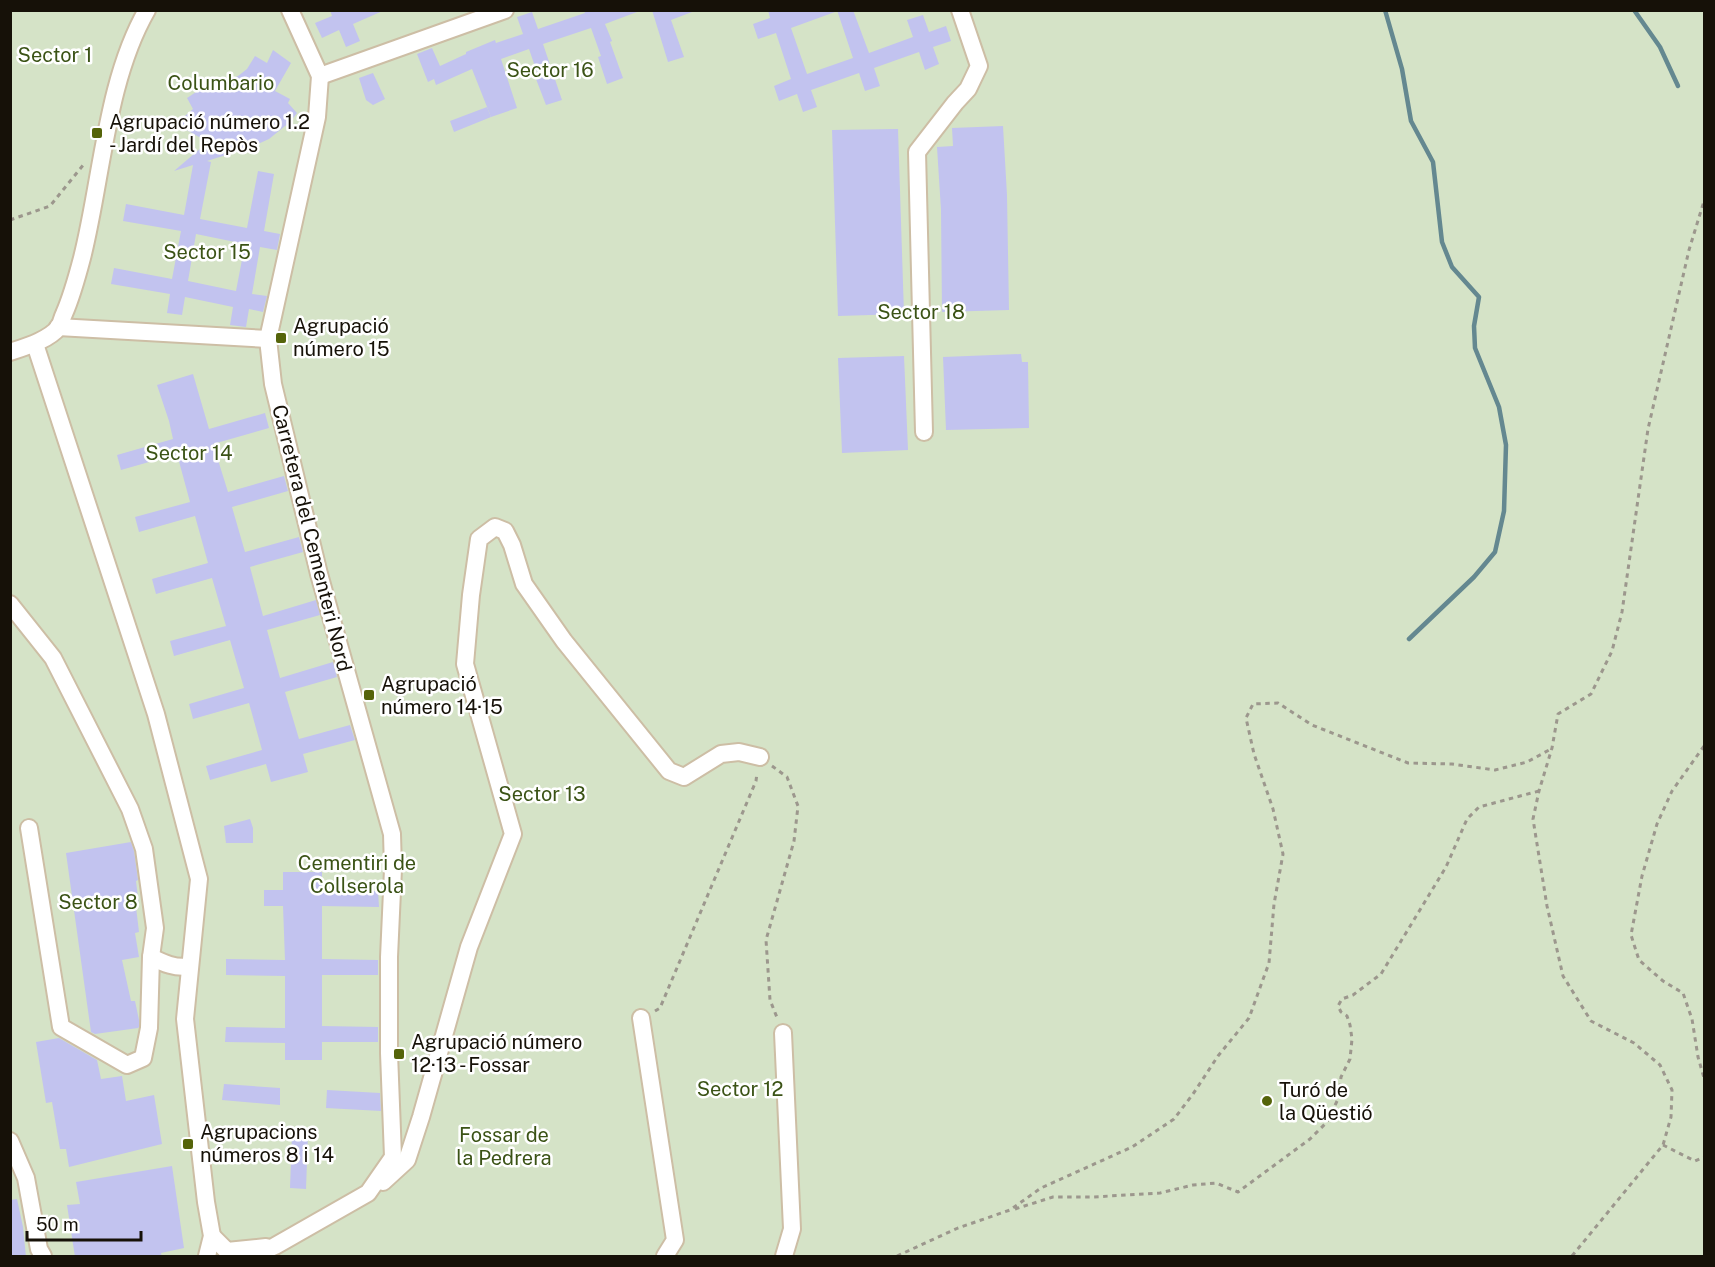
<svg xmlns="http://www.w3.org/2000/svg" width="1715" height="1267" viewBox="0 0 1715 1267" font-family="'Public Sans',sans-serif">
<rect width="100%" height="100%" fill="#fef8ee"/>
<polygon fill="#d5e3c7" points="10,11 1704,11 1704,1256 11,1256"/>
<g fill="none" stroke-linecap="round" stroke-linejoin="round">
<g stroke="#648890" stroke-width="4.5">
<polyline points="1385,10 1402,69 1411,121 1433,162 1442,242 1452,267 1479,297 1474,326 1475,348 1499,407 1506,445 1504,511 1495,552 1474,577 1409,639"/>
<polyline points="1634,10 1660,47 1678,86"/>
</g>
</g>
<g fill="#c2c3ef" fill-rule="evenodd">
<polygon points="330,10 385,10 353,24 360,41 346,47 339,30 322,38 315,23 332,16"/>
<polygon points="584,10 637,10 637,12 605,24 612,41 610,42 623,78 607,84 598,57 601,56 591,28 543,44 562,100 546,105 536,79 539,78 529,49 501,59 517,108 491,117 472,69 436,85 434,79 428,82 417,54 432,48 440,66 466,54 466,52 495,40 496,43 523,34 517,17 532,12 538,29 585,13"/>
<polygon points="652,10 691,10 692,12 671,20 684,57 668,62"/>
<polygon points="768,10 835,10 835,12 791,28 807,74 853,58 837,10 853,10 869,53 913,37 907,20 923,15 929,32 946,26 951,41 933,47 939,64 925,70 919,52 874,68 880,86 865,91 859,73 811,90 817,107 803,112 797,94 779,101 774,86 791,79 776,33 758,39 753,24 770,18"/>
<path d="M 273,50 L 291,63 L 275,91 L 290,99 L 288,103 L 297,113 L 290,122 L 269,139 L 251,147 L 207,161 L 211,162 L 200,219 L 247,228 L 258,171 L 274,174 L 264,231 L 280,234 L 277,250 L 260,247 L 252,294 L 267,296 L 263,312 L 249,309 L 246,327 L 230,325 L 233,307 L 185,297 L 182,315 L 167,313 L 170,294 L 111,284 L 114,268 L 172,279 L 181,231 L 123,221 L 126,204 L 184,215 L 193,165 L 174,171 L 208,142 L 183,128 L 179,121 L 193,109 L 187,98 L 196,92 L 238,76 L 247,69 L 255,56 L 267,63 ZM 196,234 L 245,244 L 236,291 L 188,281 Z"/>
<polygon points="373,73 385,99 373,105 366,100 359,78"/>
<polygon points="487,107 491,117 454,132 450,121"/>
<polygon points="1003,126 1007,195 1009,310 942,312 941,210 937,147 953,146 952,128"/>
<polygon points="898,129 904,314 838,316 832,130"/>
<polygon points="1021,354 1022,362 1028,362 1029,428 946,430 943,357"/>
<polygon points="904,356 908,450 842,453 838,358"/>
<polygon points="193,374 209,429 265,413 269,428 213,444 228,492 284,476 288,491 232,507 245,552 299,537 303,552 250,567 263,616 316,600 320,615 267,630 280,678 333,662 337,677 285,692 299,739 350,725 355,740 303,754 308,772 271,782 266,764 210,780 206,766 262,750 249,703 193,719 189,704 244,688 230,640 174,656 170,641 226,626 212,578 156,594 152,579 208,563 195,516 139,532 135,517 190,502 177,454 121,470 117,455 173,439 169,421 157,385"/>
<polygon points="250,819 253,828 253,843 226,843 224,826"/>
<polygon points="131,842 134,851 138,880 136,881 139,906 136,907 139,932 135,933 139,957 122,960 131,1001 135,1001 139,1020 139,1027 138,1028 95,1034 91,1032 66,853"/>
<polygon points="283,872 322,872 322,891 378,891 379,907 322,906 322,959 378,960 378,975 322,975 322,1026 378,1027 378,1042 322,1042 322,1060 285,1060 285,1043 225,1042 226,1027 285,1028 285,976 226,975 226,959 285,960 283,906 264,906 264,890 283,890"/>
<polygon points="59,1038 97,1060 101,1079 122,1076 126,1101 154,1095 162,1144 69,1167 66,1149 60,1149 52,1102 46,1103 36,1042"/>
<polygon points="224,1084 280,1088 280,1105 222,1100"/>
<polygon points="327,1090 380,1093 381,1111 326,1108"/>
<polygon points="292,1133 308,1134 306,1189 290,1188"/>
<polygon points="172,1166 184,1248 161,1253 162,1257 75,1257 67,1205 80,1204 76,1182"/>
<polygon points="17,1199 23,1227 26,1257 10,1257 10,1200"/>
</g>
<g fill="none" stroke-linecap="round" stroke-linejoin="round">
<defs>
<g id="minor">
<polyline points="320,76 505,10"/>
<polyline points="58,327 268,339"/>
<polyline points="35,344 156,714 199,879 185,1019 206,1202 212,1236 207,1256"/>
<path d="M 10,352 C 25,347 49,340 59,327 C 61,324 62,318 64,314 C 72,296 77,277 82,258 C 102,179 106,81 147,10"/>
<polyline points="924,432 917,152 955,103 968,89 979,66 960,10"/>
<path d="M 10,604 L 53,658 L 130,809 L 144,849 L 155,928 L 151,957 C 163,963 176,969 190,966"/>
<polyline points="29,828 61,1027 127,1065 143,1058 149,1028 151,957"/>
<polyline points="641,1018 675,1240 665,1256"/>
<polyline points="783,1033 792,1229 784,1256"/>
<polyline points="10,1141 26,1178 39,1249 43,1256"/>
<polyline points="383,1182 407,1160 421,1117 469,947 513,834 465,664 471,595 479,539 495,527 505,531 512,545 524,584 564,641 669,771 684,777 721,754 739,752 760,757"/>
<polyline points="212,1236 227,1251 266,1247"/>
<polyline points="253,1256 275,1246 368,1193 393,1157 389,1053 389,957 393,869 392,834 319,574 273,384 268,339 317,117 320,76 290,10"/>
</g>
</defs>
<use href="#minor" stroke="#cdbea5" stroke-width="20"/>
<g stroke="#9c978d" stroke-width="3" stroke-dasharray="4.5 4.5" stroke-linecap="butt">
<polyline points="10,220 50,206 84,164"/>
<polyline points="1704,746 1672,791 1657,824 1642,876 1631,935 1639,960 1663,981 1683,993 1692,1019 1698,1057 1704,1078"/>
<polyline points="772,766 787,777 798,806 794,841 766,940 770,1000 778,1020"/>
<polyline points="655,1011 660,1008 756,781 757,773"/>
<polyline points="1663,1145 1695,1161 1704,1157"/>
<polyline points="1015,1209 1053,1197 1093,1197 1160,1193 1193,1185 1216,1183 1238,1192 1310,1139 1327,1122 1339,1097 1341,1077 1350,1059 1352,1039 1350,1025 1347,1016 1341,1012 1338,1006 1342,999 1353,995 1381,974 1446,867 1467,819 1479,807 1539,791"/>
<polyline points="897,1256 958,1228 1010,1210 1041,1188 1132,1147 1174,1119 1193,1094 1218,1056 1249,1018 1269,963 1274,904 1283,854 1273,809 1254,754 1246,718 1253,704 1278,703 1312,725 1408,763 1452,764 1495,770 1527,762 1551,749"/>
<polyline points="1572,1256 1663,1145 1671,1117 1672,1090 1660,1065 1634,1043 1591,1021 1563,976 1547,906 1533,819 1539,791 1552,748 1558,714 1591,694 1612,651 1622,612 1648,429 1689,250 1704,201"/>
</g>
<use href="#minor" stroke="#fff" stroke-width="16"/>
</g>
<g fill="#55640a" stroke="#fff" stroke-width="2">
<rect x="91" y="127" width="12" height="12" rx="3"/>
<rect x="275" y="332" width="12" height="12" rx="3"/>
<rect x="363" y="689" width="12" height="12" rx="3"/>
<rect x="393" y="1048" width="12" height="12" rx="3"/>
<circle cx="1267" cy="1101" r="6"/>
<rect x="182" y="1138" width="12" height="12" rx="3"/>
</g>
<g text-anchor="middle" dominant-baseline="central" stroke-width="5" stroke-linejoin="round" paint-order="stroke">
<g font-size="20" fill="#3b5316" stroke="#fff">
<text x="55" y="55">Sector 1</text>
<text x="550" y="70">Sector 16</text>
<text x="221" y="83">Columbario</text>
<text x="207" y="252">Sector 15</text>
<text x="921" y="312">Sector 18</text>
<text x="189" y="453">Sector 14</text>
<text x="542" y="794">Sector 13</text>
<text x="357" y="863">Cementiri de<tspan x="357" dy="23">Collserola</tspan></text>
<text x="98" y="902">Sector 8</text>
<text x="740" y="1089">Sector 12</text>
<text x="504" y="1135">Fossar de<tspan x="504" dy="23">la Pedrera</tspan></text>
</g>
<g font-size="20" fill="#161108" stroke="#fff" text-anchor="start">
<text x="109" y="122">Agrupació número 1.2<tspan x="109" dy="23">- Jardí del Repòs</tspan></text>
<text x="293" y="326">Agrupació<tspan x="293" dy="23">número 15</tspan></text>
<text x="381" y="684">Agrupació<tspan x="381" dy="23">número 14·15</tspan></text>
<text x="411" y="1042">Agrupació número<tspan x="411" dy="23">12·13 - Fossar</tspan></text>
<text x="1279" y="1090">Turó de<tspan x="1279" dy="23">la Qüestió</tspan></text>
<text x="200" y="1132">Agrupacions<tspan x="200" dy="23">números 8 i 14</tspan></text>
</g>
<g font-size="20" fill="#161108" stroke="#fff">
<text transform="translate(312 538) rotate(76)">Carretera del Cementeri Nord</text>
</g>
</g>
<rect width="1715" height="1267" fill="none" stroke="#161108" stroke-width="24"/>
<path d="M27 1231v9h114v-9" fill="none" stroke="#161108" stroke-width="3"/>
<text x="36" y="1231" font-size="18" fill="#161108" stroke="#ffffff" stroke-width="4.5" paint-order="stroke">50 m</text>
</svg>
